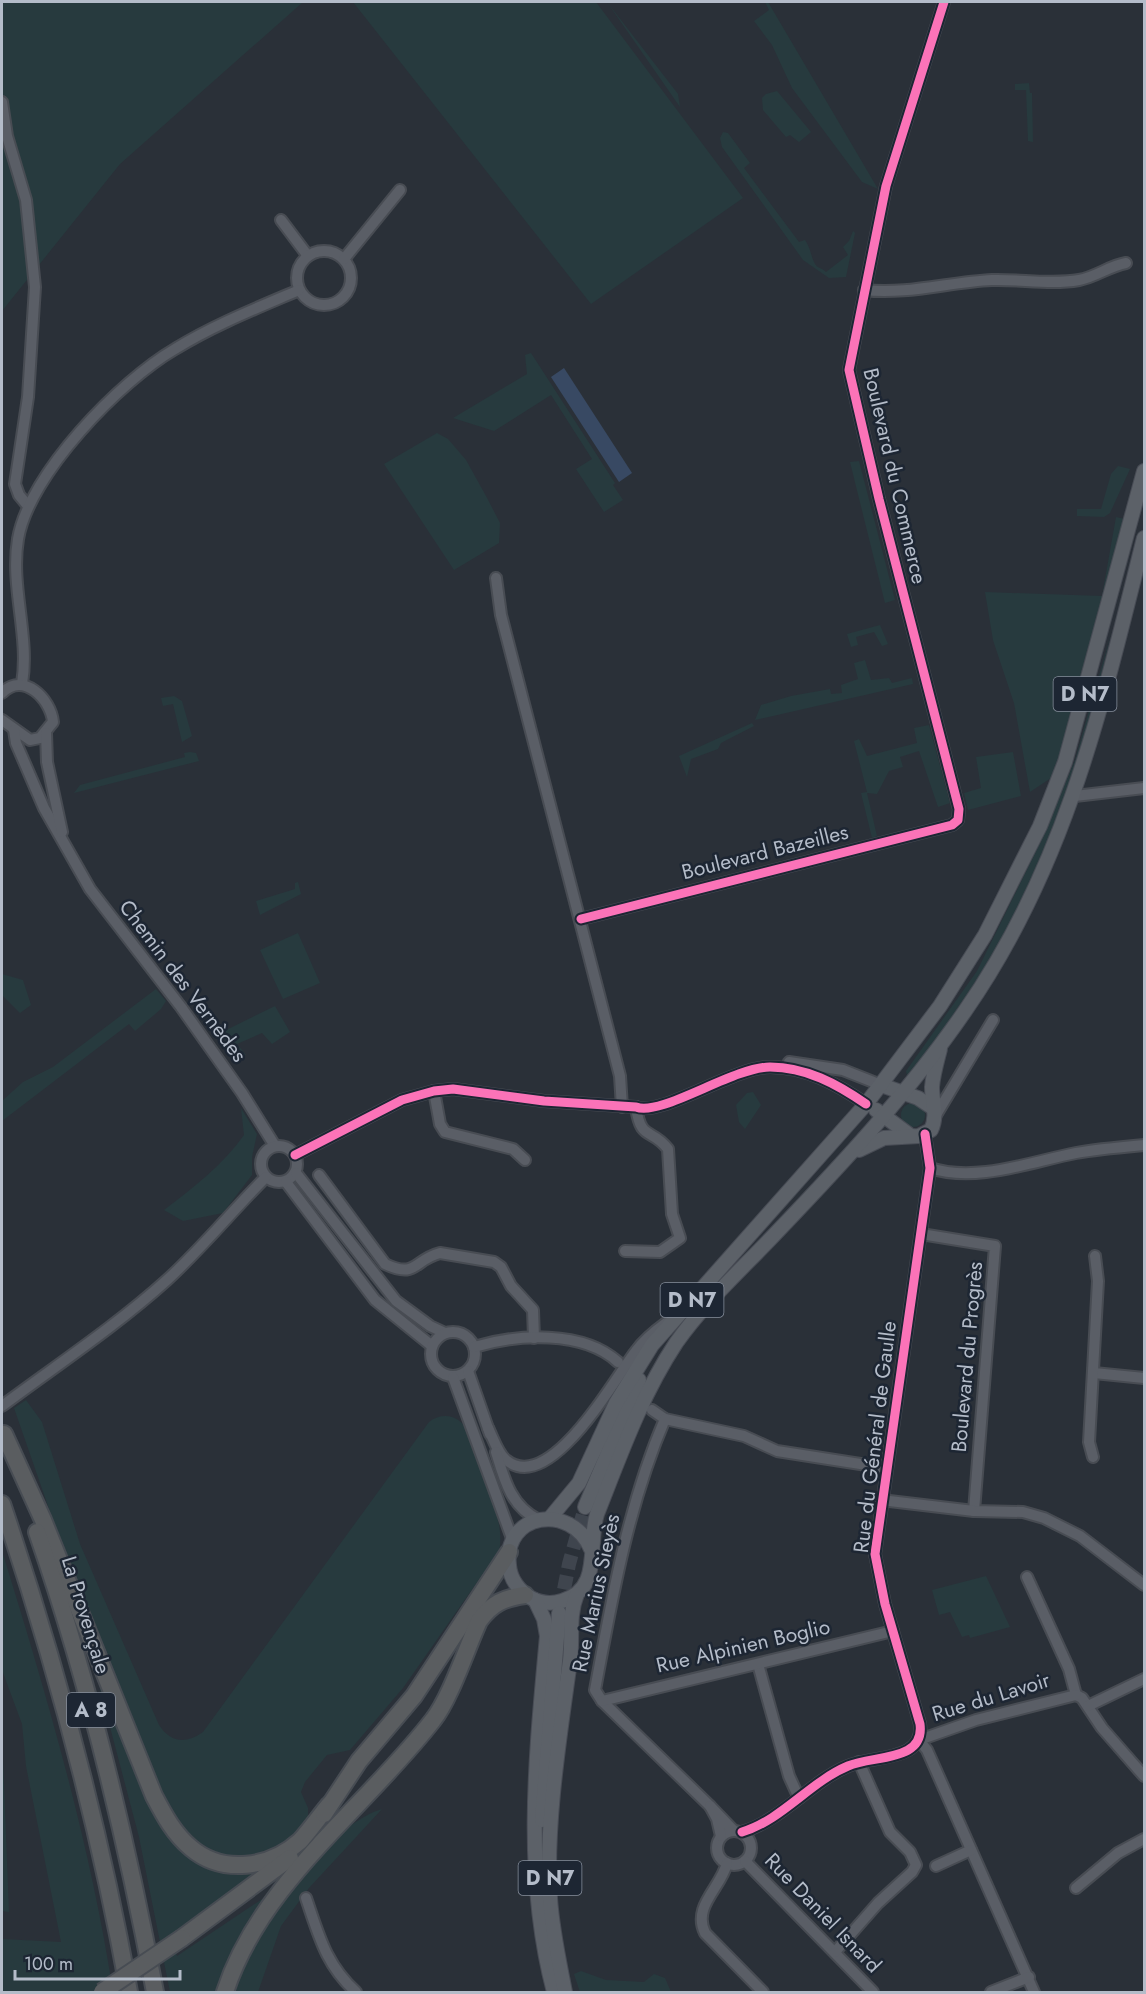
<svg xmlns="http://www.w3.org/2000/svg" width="1146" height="1994" viewBox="0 0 1146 1994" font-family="Jost,sans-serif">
<rect width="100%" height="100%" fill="#2a3038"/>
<g fill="#273a3e">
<polygon points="2,2 303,2 120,164 2,311"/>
<polygon points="353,2 596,2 743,198 591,304"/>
<polygon points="607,2 678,94 680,107"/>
<polygon points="765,2 768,2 878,189 862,182 792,88 772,45 754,21 769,10"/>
<polygon points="1029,83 1030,93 1032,93 1033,142 1028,141 1026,90 1015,90 1015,84"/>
<polygon points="777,91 811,132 799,142 790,135 786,137 763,110 762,98 766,94"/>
<path d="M 723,132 L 728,133 L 750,163 L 744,168 L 799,242 L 805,240 C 811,249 811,256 814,262 C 817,269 821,267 826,272 L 848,255 L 843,247 L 849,241 L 853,231 L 855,233 L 846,277 L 829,278 L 803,260 L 722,147 L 720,138 Z"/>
<polygon points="531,353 615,483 613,485 623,500 604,512 576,469 592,459 551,395 494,431 453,418 527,374 525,355"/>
<polygon points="437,433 448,439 466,460 486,496 500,523 499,543 454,570 384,464"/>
<polygon points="859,461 895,600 885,603 850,462"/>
<polygon points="1118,466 1130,469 1110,513 1104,517 1077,516 1077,509 1101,509 1111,474"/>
<polygon points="1116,517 1125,519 1088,668 1054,776 1030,792 1014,703 993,640 985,592 1102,596"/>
<polygon points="880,625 888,644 882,646 874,632 856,637 858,645 851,647 847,634"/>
<path d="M 1111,634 C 1088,734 1058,830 1011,921 C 994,955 972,987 951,1018 C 942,1032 920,1068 907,1075 L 906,1071 L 977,971 L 1040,843 L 1075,760 Z"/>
<polygon points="865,660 871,680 889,678 892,683 912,678 913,684 755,720 761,705 791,696 830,689 831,694 842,693 841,685 858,679 854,663"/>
<polygon points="174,696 182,701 192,736 182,742 173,704 163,706 161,698"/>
<polygon points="752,723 754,726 721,743 718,749 691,759 687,777 679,756"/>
<polygon points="929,725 950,803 938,807 919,751 900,757 903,767 889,771 877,794 867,793 877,836 872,838 861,793 867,792 854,741 859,739 867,756 917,743 914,728"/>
<polygon points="190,752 196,753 199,761 74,793 80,785 185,757 184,753"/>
<polygon points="1013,752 1021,796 968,810 964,793 981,788 976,757"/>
<polygon points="298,882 301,894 260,915 256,901 295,889 295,883"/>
<polygon points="298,933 320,983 283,999 260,950"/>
<polygon points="2,974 23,980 31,1005 20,1013 2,995"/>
<polygon points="156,989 166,1001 161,1009 135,1031 129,1024 2,1121 2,1101 23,1082 53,1067"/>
<polygon points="275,1006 290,1032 272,1044 262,1033 237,1044 246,1055 237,1059 220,1033"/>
<polygon points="753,1092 761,1105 745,1129 739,1122 736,1105 747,1093"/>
<circle cx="913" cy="1115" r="12"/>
<path d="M 241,1108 L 257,1134 L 252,1157 L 252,1175 L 223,1213 L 183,1221 L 164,1210 C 194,1187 222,1166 244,1135 Z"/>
<path d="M 26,1400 L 42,1422 L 80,1544 L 159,1725 C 171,1743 186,1744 203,1732 L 429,1422 C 442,1412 457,1415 466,1428 C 477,1460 507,1519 499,1551 L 403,1688 L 350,1750 L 327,1755 L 305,1782 L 301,1792 L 308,1808 L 308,1821 C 295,1834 283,1847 266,1856 C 259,1859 250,1857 243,1857 C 198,1856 181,1830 160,1794 L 73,1578 L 14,1408 Z"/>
<path d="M 2,1551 C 47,1696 90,1842 113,1992 L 2,1992 L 2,1939 L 61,1942 L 26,1766 L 22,1724 L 2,1670 Z"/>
<polygon points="986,1576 1010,1627 970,1638 969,1635 962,1637 950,1612 939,1615 932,1590"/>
<polygon points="103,1688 180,1846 269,1869 171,1938 177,1956 271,1893 221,1992 170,1992 139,1837 100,1689"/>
<polygon points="2,1759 3,1759 9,1912 2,1911"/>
<path d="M 382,1809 L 309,1888 L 281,1926 L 258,1992 L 233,1992 C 252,1938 324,1826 382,1809 Z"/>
<polygon points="581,1971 606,1980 644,1982 654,1974 665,1978 671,1992 580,1992 574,1974"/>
</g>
<polygon fill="#384963" points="564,368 632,473 619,482 551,377"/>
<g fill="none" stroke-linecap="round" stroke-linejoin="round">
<polyline stroke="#3f454e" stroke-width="14" stroke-dasharray="14 7" stroke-linecap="butt" points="560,1610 569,1564 585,1507"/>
<defs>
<g id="minor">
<polyline points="2,102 7,136 26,200 35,287 28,397 15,484 19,495 28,506"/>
<polyline points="281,220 308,256"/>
<circle cx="324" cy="278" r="27"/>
<polyline points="344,259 400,190"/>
<path d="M 864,290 C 907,295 949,282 992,280 C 1020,279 1051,285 1079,280 C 1096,277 1109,266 1126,263"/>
<polyline points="496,578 501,615 620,1076 622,1107"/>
<path d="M 22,684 C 30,636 10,587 18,539 C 29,474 120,381 175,349 C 214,325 257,308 299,290"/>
<path d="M 2,693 C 23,671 51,699 53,722 L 40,738 L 30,740 L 2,720"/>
<polyline points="14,730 16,743 44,808 90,889 181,1007 242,1093 275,1146"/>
<polyline points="46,733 47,762 62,832"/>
<polyline points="1075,796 1144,788"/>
<polyline points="581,919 952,825 958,820 959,809 879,499 849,370 886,186 944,2"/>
<polyline points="789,1062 843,1070 881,1085"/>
<polyline points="434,1091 440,1124 445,1132 513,1149 525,1160"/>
<polyline points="936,1115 993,1020"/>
<circle cx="279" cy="1164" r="18"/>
<path d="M 295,1155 L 402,1100 L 434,1091 L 453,1089 L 544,1101 L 636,1107 C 661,1117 733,1067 770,1067 C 806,1067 837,1084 866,1104"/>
<path d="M 930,1168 C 976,1183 1030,1162 1076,1153 C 1098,1149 1122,1147 1144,1145"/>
<polyline points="296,1173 396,1301 430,1326 445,1333"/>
<path d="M 319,1175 L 385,1264 C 417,1279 413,1260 440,1253 L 494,1262 L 501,1267 L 511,1286 L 533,1310 L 534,1338"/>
<polyline points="286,1182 375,1300 432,1346"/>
<polyline points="921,1234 995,1246 974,1511"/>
<path d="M 625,1251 L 660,1252 L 680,1238 L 672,1214 L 668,1149 C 651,1127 641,1142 636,1107"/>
<circle cx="453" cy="1354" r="22"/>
<path d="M 474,1347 C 517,1334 583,1330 618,1362"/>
<polyline points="468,1371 490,1434"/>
<polyline points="1094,1373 1144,1378"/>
<polyline points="453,1377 513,1541"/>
<path d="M 2,1406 C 57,1365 116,1326 167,1280 C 202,1248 232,1211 266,1177"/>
<polyline points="652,1410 665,1419 744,1436 777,1451 886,1468"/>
<path d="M 665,1419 C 628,1505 612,1598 595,1690 L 602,1701 L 710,1806"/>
<path d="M 488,1428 C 493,1438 498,1454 506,1460 C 550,1496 614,1379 636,1351 C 644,1340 655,1331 666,1323"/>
<path d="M 496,1452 C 504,1479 511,1507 539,1520"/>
<polyline points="1093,1457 1089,1442 1098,1281 1095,1256"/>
<polyline points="881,1500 974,1511 1023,1512 1044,1518 1080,1536 1144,1585"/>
<polyline points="1027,1577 1069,1669 1076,1695 1082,1698 1102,1728 1144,1776"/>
<polyline points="758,1664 789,1776 799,1798"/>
<polyline points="602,1701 893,1631"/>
<polyline points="1088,1706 1144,1679"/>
<polyline points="919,1740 927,1750 1034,1992"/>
<polyline points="919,1740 976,1720 1076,1695"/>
<circle cx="734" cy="1848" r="17"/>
<path d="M 742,1832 C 782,1820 810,1782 848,1766 C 874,1755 925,1762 920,1724 L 885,1604 L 875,1554 L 930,1168 L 925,1134"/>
<polyline points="721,1836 717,1819 710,1806 734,1831"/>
<polyline points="745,1861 873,1992"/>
<path d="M 727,1863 C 721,1888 692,1906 705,1933 L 763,1992"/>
<polyline points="936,1866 971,1850"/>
<polyline points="1076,1888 1118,1853 1144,1839"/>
<path d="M 306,1898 C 319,1936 326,1965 356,1992"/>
<polyline points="835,1952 878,1903 912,1872 916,1865 910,1852 890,1832 859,1762"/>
<polyline points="991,1992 1029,1977"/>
</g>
<g id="major">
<polyline points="881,1085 918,1098 933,1108"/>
<polyline points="876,1110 911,1136"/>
<path d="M 859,1150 L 884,1138 L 919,1136 L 931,1130 C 938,1116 932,1102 932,1087 C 933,1074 937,1061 940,1049"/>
<polyline points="585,1507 639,1380"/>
<polyline points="550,1518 579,1483 616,1403 652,1345 866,1104 940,1006 985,935 1040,826 1065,762 1144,471"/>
<path d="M 591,1549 C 571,1502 503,1513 509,1565 C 510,1579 519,1591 531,1598 C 540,1603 552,1604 562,1601 C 603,1589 587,1545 597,1514 C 620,1456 641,1396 676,1343 C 704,1303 742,1269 776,1233 C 843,1163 910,1091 965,1011 C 1066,866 1102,706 1144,538"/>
<path d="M 535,1600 L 544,1619 L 547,1636 C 536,1755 523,1875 554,1992"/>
<polyline points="542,1820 559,1613"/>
<path d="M 565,1992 C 559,1961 552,1930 550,1898 C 545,1825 560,1734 570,1661 C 573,1638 568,1616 577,1594"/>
</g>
<g id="highway">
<path d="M 4,1434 L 43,1520 L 154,1796 C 164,1815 174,1834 191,1848 C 223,1875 270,1868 300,1841 C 310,1830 319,1817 329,1805"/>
<path d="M 2,1504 C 56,1664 99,1826 129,1992"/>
<path d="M 37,1532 C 89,1682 126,1837 155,1992"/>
<polyline points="324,1814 359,1761 414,1696 509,1552"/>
<polyline points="182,1938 290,1858"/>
<path d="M 225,1992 C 260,1883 365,1808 433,1720 C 450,1699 467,1647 479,1621 C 492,1603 504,1598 525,1595"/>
</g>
</defs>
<use href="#minor" stroke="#484c53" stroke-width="14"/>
<use href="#major" stroke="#484c55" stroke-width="16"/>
<use href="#highway" stroke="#474c53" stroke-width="20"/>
<use href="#minor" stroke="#5a5e66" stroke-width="10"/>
<use href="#major" stroke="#5c6168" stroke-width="14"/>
<use href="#highway" stroke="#5a5d60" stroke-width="16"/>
<defs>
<polyline id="highway-bridge" points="102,1992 182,1938"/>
</defs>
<use href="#highway-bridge" stroke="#474c53" stroke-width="20" stroke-linecap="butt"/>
<use href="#highway-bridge" stroke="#5a5d60" stroke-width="16"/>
<defs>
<g id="cycleway">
<polyline points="581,919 952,825 958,820 959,809 879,499 849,370 886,186 944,2"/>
<path d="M 295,1155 L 402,1100 L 434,1091 L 453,1089 L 544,1101 L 636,1107 C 661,1117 733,1067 770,1067 C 806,1067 837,1084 866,1104"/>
<path d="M 742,1832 C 782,1820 810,1782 848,1766 C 874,1755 925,1762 920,1724 L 885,1604 L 875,1554 L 930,1168 L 925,1134"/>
</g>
</defs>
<use href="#cycleway" stroke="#1d2633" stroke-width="13"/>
<use href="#cycleway" stroke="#fb73b8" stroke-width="9"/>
</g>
<g text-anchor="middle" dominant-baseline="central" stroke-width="5" stroke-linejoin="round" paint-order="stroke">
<g fill="#1d2633" stroke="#878f9c" stroke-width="1.5">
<rect x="1053.5" y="677" width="63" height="34" rx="4.5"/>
<rect x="660.5" y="1283" width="63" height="34" rx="4.5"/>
<rect x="67" y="1693" width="48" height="34" rx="4.5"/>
<rect x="518.5" y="1861" width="63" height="34" rx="4.5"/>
</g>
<g font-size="20" font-weight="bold" fill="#b4bcc9">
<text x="1085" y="694">D N7</text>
<text x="692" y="1300">D N7</text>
<text x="91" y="1710">A 8</text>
<text x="550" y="1878">D N7</text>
</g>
<g font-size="21" fill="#b4bcc9" stroke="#1d2633">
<text transform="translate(895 476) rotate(77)">Boulevard du Commerce</text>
<text transform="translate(765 852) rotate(-14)">Boulevard Bazeilles</text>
<text transform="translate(183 981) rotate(53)">Chemin des Vernèdes</text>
<text transform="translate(967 1357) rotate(-85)">Boulevard du Progrès</text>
<text transform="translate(875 1437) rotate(-83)">Rue du Général de Gaulle</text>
<text transform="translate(596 1593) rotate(-78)">Rue Marius Sieyès</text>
<text transform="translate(86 1615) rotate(73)">La Provençale</text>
<text transform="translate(743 1646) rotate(-13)">Rue Alpinien Boglio</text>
<text transform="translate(991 1697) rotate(-17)">Rue du Lavoir</text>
<text transform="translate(823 1913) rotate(46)">Rue Daniel Isnard</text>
</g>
</g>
<rect width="1146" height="1994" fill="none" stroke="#b4bcc9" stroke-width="6"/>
<path d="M15 1970v9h165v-9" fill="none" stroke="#b4bcc9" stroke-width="3"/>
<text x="24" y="1970" font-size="18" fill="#b4bcc9" stroke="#1d2633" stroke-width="4.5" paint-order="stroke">100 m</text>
</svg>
